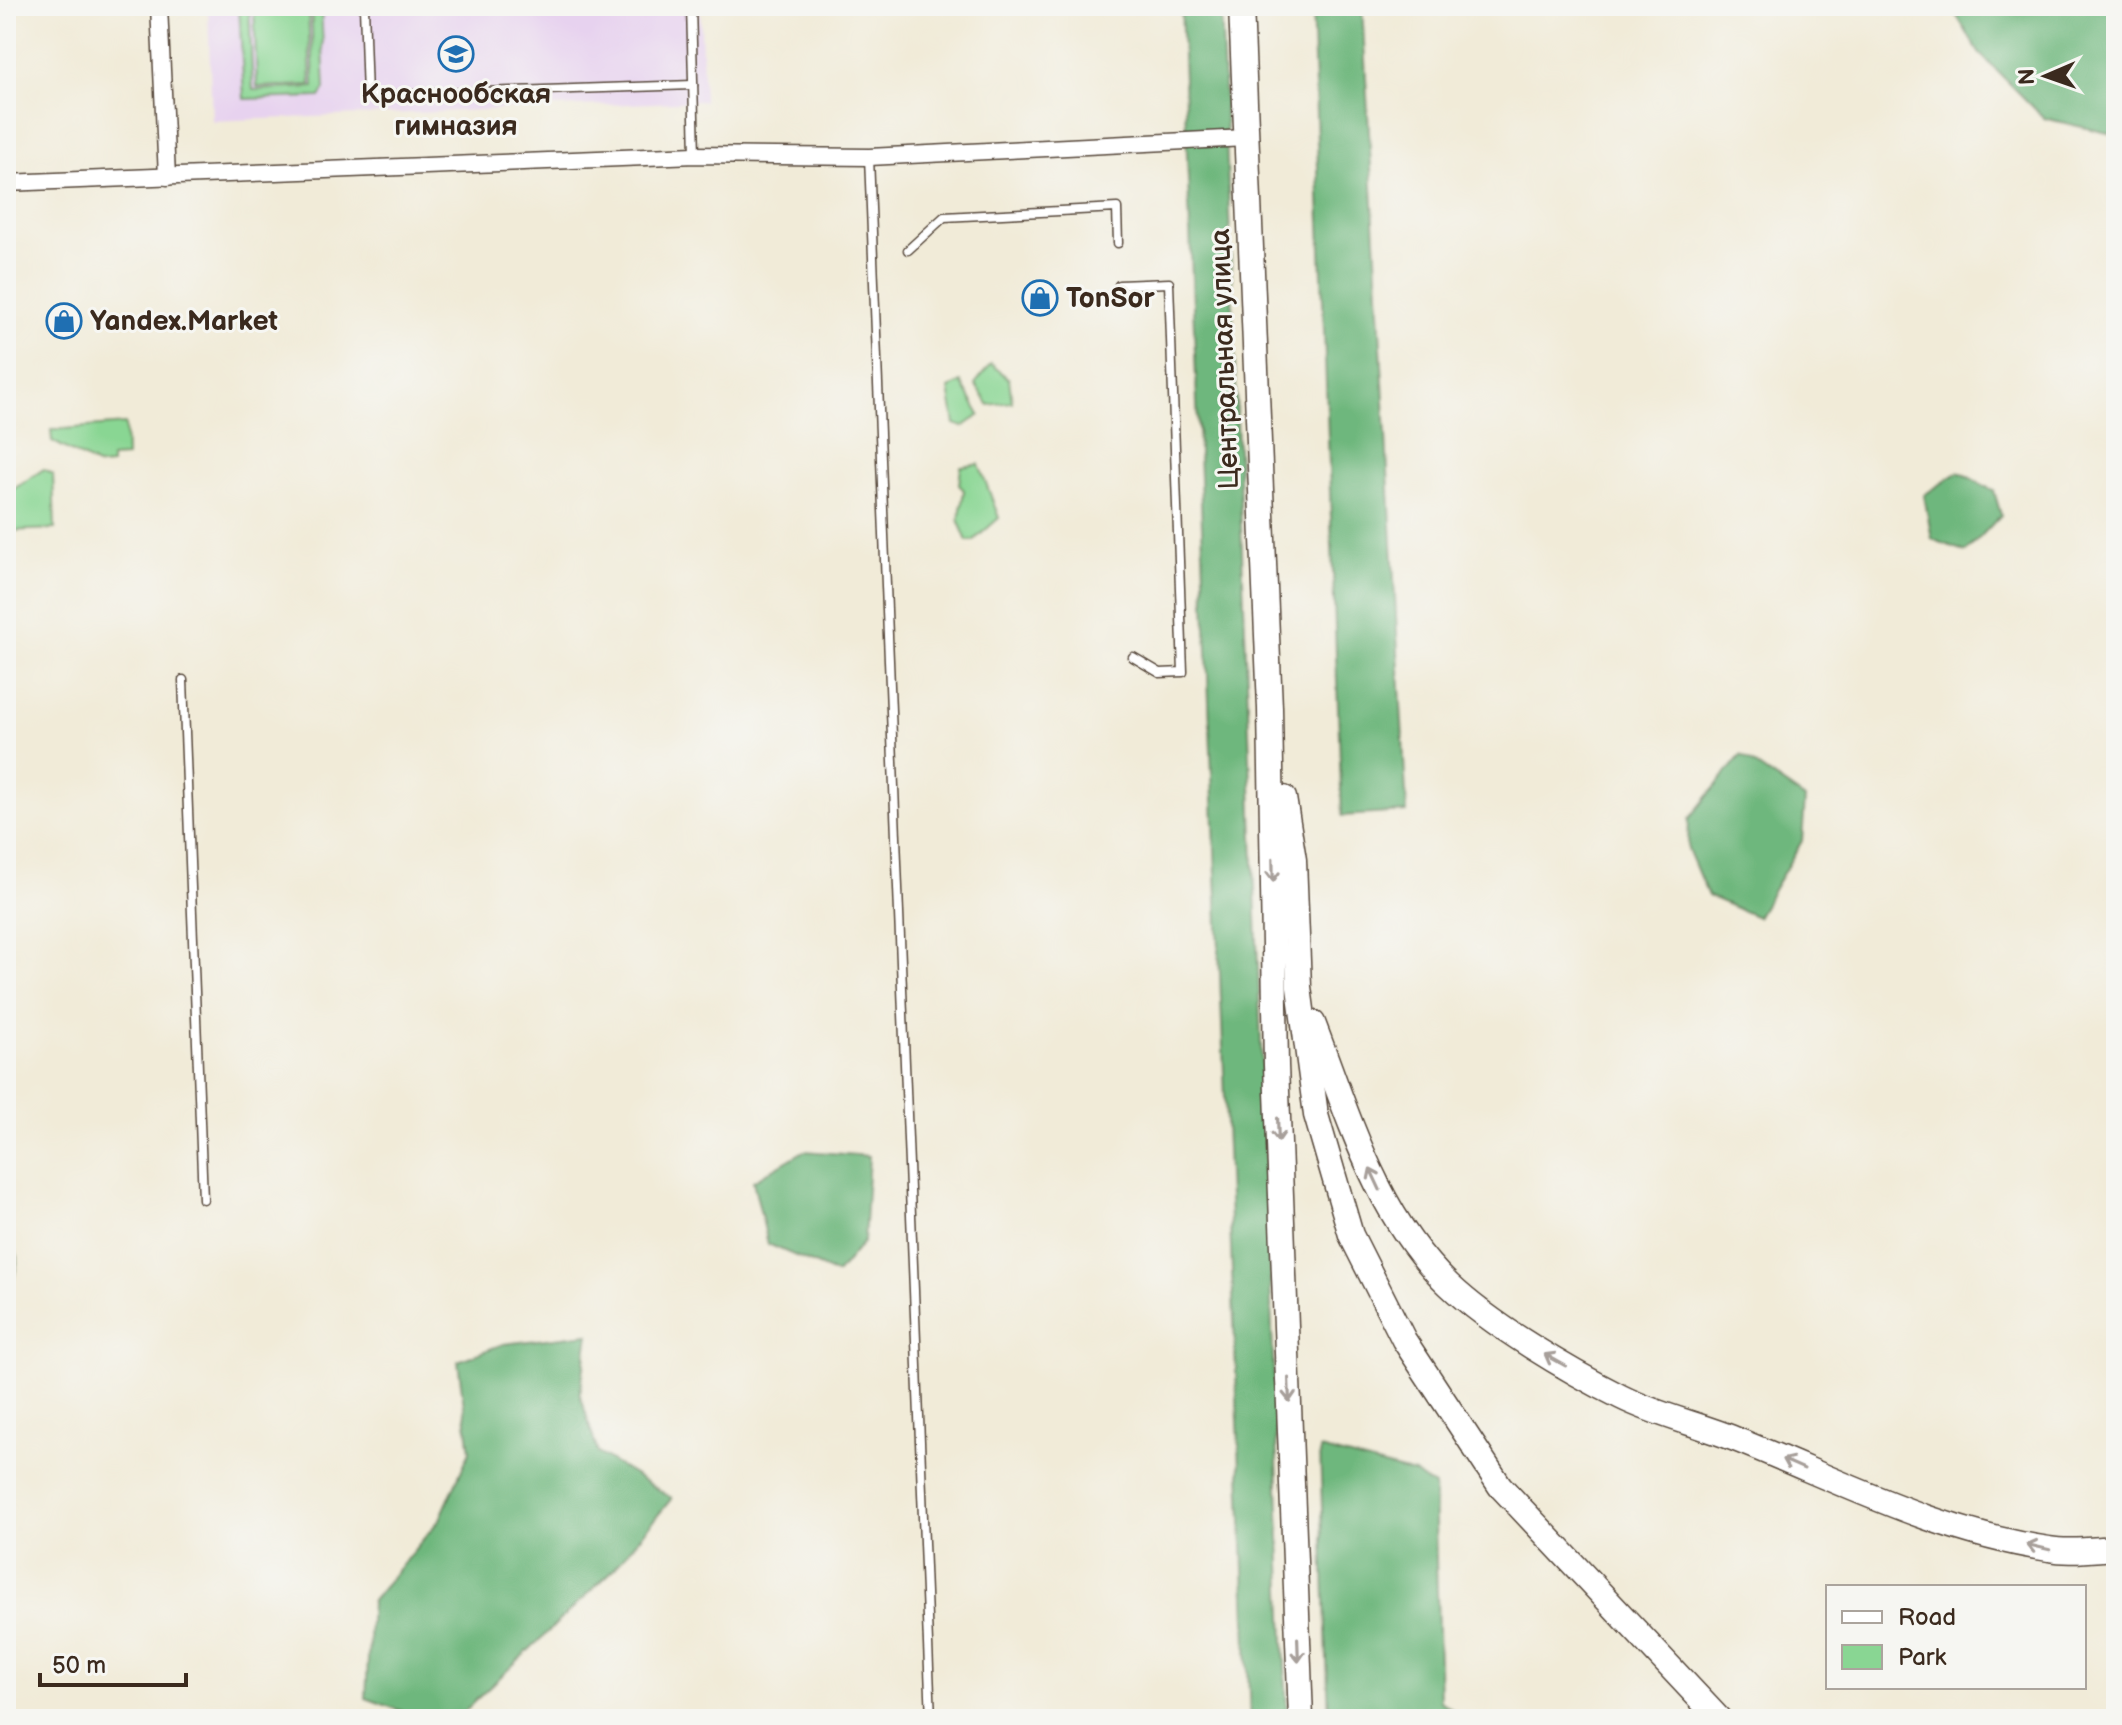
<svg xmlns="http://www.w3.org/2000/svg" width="2122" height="1725" viewBox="0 0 2122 1725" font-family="'Balsamiq Sans',sans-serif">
<rect width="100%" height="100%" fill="#f6f6f2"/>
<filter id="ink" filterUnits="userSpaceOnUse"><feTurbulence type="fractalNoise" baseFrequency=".0125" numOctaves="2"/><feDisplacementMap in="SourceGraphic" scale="16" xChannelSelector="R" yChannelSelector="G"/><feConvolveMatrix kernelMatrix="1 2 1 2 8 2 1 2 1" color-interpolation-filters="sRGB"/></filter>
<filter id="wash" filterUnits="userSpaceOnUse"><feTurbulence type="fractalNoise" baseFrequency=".006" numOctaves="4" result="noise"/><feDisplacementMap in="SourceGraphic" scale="32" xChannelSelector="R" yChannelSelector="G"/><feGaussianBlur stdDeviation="1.8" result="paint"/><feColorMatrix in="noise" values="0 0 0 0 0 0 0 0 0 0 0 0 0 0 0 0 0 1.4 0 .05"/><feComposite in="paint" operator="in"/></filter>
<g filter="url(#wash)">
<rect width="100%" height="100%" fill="#f1ebd8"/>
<polygon fill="#e7d2ef" points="208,6 700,6 704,101 212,121"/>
<g fill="#89d693" stroke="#628058" stroke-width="2">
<polygon points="239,6 249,6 253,90 314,87 311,6 321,6 325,89 320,97 244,99"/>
<polygon points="254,6 308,6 311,85 257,87"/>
<polygon points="991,364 1009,379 1012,402 989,405 975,384"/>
<polygon points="961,382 980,415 963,427 955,424 949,389"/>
<polygon points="125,424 126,457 111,458 111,465 99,466 52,441 51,430"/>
<polygon points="979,464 999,518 973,541 967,541 959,522 964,490 959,485 961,467"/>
<polygon points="44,469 53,474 55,529 6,531 6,494"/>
</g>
<g fill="#6eb77d" stroke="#54704e" stroke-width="2">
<polygon points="1181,6 1221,6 1287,1719 1250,1719"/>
<polygon points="1312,6 1362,6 1407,812 1342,816"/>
<polygon points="1951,6 2116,6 2116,135 2044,118 1979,53"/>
<polygon points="1959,472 1994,491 2001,515 1966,552 1932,539 1924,495"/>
<polygon points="1741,755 1805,799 1802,841 1757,917 1708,896 1688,849 1689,819"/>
<polygon points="804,1151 869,1156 864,1241 837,1274 768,1244 753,1181"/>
<polygon points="6,1226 18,1258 6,1313"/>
<polygon points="589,1334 580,1394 598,1453 672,1498 613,1570 456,1719 423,1719 366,1698 371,1602 440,1519 470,1451 458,1361 503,1344"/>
<polygon points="1320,1449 1414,1474 1434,1486 1440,1701 1466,1719 1329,1719"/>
</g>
</g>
<g filter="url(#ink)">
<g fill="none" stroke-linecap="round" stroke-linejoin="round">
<defs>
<g id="lane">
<polyline points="364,6 367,96 693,85"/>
<polyline points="691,6 695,154"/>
<polyline points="869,157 931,1719"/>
<polyline points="908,250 944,217 1117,208 1118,243"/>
<polyline points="1119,285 1169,283 1183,672 1160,673 1133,657"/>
<polyline points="183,680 203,1199"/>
</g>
<g id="street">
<polyline points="159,6 167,177"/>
<polyline points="6,183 695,155 869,157 1246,138"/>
</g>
<g id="secondary">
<polyline points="1241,6 1270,708 1276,1065 1301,1719"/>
<polyline points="1284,798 1294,860 1299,987 1316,1115 1351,1235 1404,1340 1500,1486 1719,1719"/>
<path d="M 1313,1023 C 1348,1114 1376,1216 1449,1285 C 1491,1325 1569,1371 1621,1397 C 1657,1415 1698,1424 1735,1439 C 1838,1480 1938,1533 2049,1549 C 2070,1553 2095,1549 2116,1548"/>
</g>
</defs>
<use href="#lane" stroke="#56473a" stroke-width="11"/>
<use href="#street" stroke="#56473a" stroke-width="19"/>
<use href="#secondary" stroke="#56473a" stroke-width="27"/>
<use href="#lane" stroke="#fff" stroke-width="8"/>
<use href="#street" stroke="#fff" stroke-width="16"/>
<use href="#secondary" stroke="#fff" stroke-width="24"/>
</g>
<defs><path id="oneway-shaft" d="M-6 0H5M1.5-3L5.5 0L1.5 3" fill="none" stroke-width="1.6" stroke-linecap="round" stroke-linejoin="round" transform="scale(2)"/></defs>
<g stroke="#a79f9a">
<use href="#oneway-shaft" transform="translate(1273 870) rotate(89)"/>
<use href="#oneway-shaft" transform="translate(1278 1130) rotate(88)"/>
<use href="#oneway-shaft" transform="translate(1375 1179) rotate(-115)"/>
<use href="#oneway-shaft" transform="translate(1555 1360) rotate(-151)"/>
<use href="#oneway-shaft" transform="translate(1289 1390) rotate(88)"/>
<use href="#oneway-shaft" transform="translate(1793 1464) rotate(-156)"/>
<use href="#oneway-shaft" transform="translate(2038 1547) rotate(-167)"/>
<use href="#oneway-shaft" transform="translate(1298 1650) rotate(88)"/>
</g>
</g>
<defs>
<symbol id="school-ring" viewBox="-11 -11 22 22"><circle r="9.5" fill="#f6f6f2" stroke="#1f6fb2" stroke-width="1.5"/><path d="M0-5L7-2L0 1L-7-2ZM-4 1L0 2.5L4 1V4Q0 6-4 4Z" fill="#1f6fb2"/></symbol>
<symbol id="shop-ring" viewBox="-11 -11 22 22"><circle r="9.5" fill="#f6f6f2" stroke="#1f6fb2" stroke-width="1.5"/><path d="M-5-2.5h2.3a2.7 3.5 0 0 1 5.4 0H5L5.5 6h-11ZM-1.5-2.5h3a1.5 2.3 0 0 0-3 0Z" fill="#1f6fb2"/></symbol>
</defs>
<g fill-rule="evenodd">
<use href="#school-ring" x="436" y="34" width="40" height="40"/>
<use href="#shop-ring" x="1020" y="278" width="40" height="40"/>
<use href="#shop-ring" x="44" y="301" width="40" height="40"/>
</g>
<g text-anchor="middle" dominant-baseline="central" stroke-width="6" stroke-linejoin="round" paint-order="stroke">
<g font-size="28" font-weight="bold" fill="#3b2a1e" stroke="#f6f6f2" text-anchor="start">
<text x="456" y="94" text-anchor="middle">Краснообская<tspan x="456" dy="32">гимназия</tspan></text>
<text x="1066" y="298">TonSor</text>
<text x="90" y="321">Yandex.Market</text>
</g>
<g font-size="28" fill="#3b2a1e" stroke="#f6f6f2">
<text transform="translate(1225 359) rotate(-92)">Центральная улица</text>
</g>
</g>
<rect width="2122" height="1725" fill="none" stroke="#f6f6f2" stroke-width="32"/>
<rect x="1826" y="1585" width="260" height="104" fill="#f6f6f2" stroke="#aba49d" stroke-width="2"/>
<rect x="1842" y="1611" width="40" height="12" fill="#ffffff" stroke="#aba49d" stroke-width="2"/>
<text x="1898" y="1625" font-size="24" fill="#3b2a1e">Road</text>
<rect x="1842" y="1645" width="40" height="24" fill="#89d693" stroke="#aba49d" stroke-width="2"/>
<text x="1898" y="1665" font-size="24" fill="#3b2a1e">Park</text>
<g transform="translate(2046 76) rotate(268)" stroke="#f6f6f2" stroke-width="6" paint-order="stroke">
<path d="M0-6L14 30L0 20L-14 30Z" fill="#3b2a1e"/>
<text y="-12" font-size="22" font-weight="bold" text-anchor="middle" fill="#3b2a1e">N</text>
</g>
<path d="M40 1673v12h146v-12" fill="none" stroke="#3b2a1e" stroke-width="4"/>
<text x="52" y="1673" font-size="24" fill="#3b2a1e" stroke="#f6f6f2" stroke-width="6" paint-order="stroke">50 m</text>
</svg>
